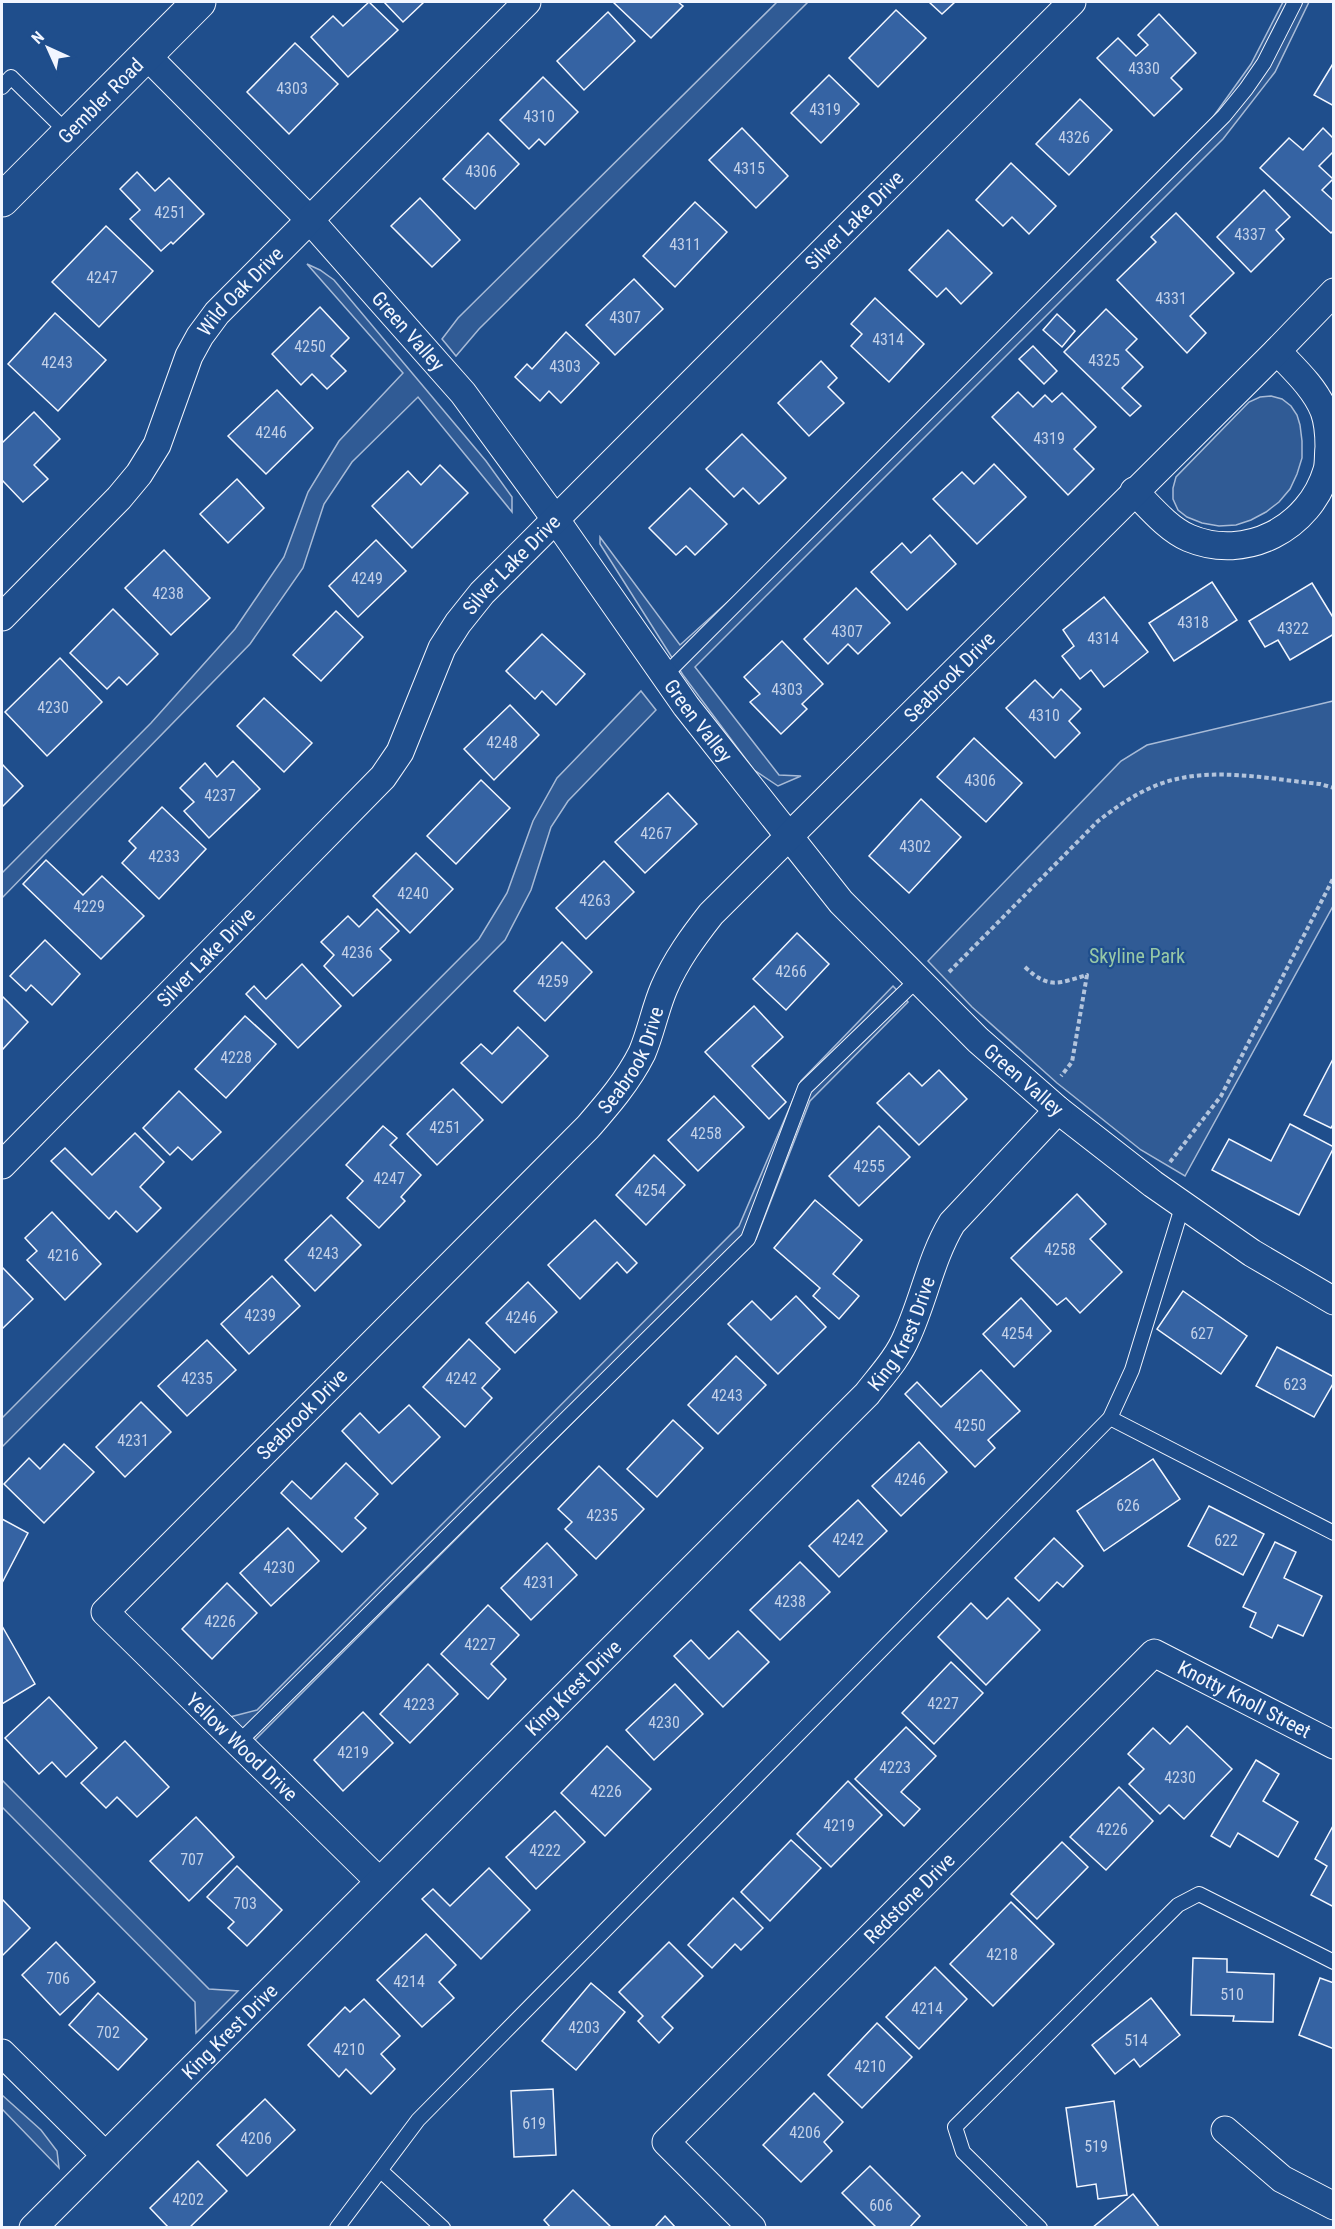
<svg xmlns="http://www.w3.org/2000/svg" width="1335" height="2229" viewBox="0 0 1335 2229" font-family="'Roboto Condensed',sans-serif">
<rect width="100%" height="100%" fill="#1f4e8c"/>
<g fill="#305b95" stroke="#a8bbd7" stroke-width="1.5">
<polygon points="777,2 808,2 479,329 456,356 442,339 458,318"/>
<polygon points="1283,2 1309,2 1275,72 1223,139 695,667 779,775 801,776 778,786 754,770 683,675 600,544 600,537 680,645 753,579 1213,117 1251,64"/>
<polygon points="307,264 320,270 334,280 486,461 512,497 512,512 418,397 352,462 324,504 303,568 250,644 2,898 2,873 151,723 235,629 284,557 308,492 339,441 403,373"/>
<polygon points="1271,396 1282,399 1291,406 1297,415 1300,425 1302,441 1302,458 1297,474 1290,489 1279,502 1266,512 1251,520 1236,525 1219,526 1202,523 1187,517 1178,510 1173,499 1173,488 1176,477 1249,402 1260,397"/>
<polygon points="641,691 656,710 568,801 551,827 531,890 505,940 2,1447 2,1418 479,939 507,893 533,821 557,778"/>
<polygon points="1333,701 1333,906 1185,1176 1141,1150 1057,1083 972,1007 928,961 1121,761 1147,745"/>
<polygon points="893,986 908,1002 810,1101 756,1239 254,1741 230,1717 257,1710 739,1226 801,1081"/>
<polygon points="2,1780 209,1989 238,1991 196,2033 195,2002 2,1807"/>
<polygon points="2,2095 41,2130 57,2151 59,2168 2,2109"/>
</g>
<g fill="#3563a3" stroke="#f2f6ff" stroke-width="1.5">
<polygon points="369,2 398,30 348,77 311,37 333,16 343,26"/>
<polygon points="384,2 424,2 403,22"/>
<polygon points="613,2 678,2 683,6 651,38"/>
<polygon points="929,2 955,2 942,14"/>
<polygon points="896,10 926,38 878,87 849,58"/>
<polygon points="608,12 635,41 584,90 557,61"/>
<polygon points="1159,14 1196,53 1171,78 1182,89 1154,116 1097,58 1118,38 1136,56 1148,45 1138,35"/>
<polygon points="295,43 338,84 289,134 247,92"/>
<polygon points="1334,62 1334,106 1314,95"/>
<polygon points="829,75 859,104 821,143 791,113"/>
<polygon points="543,77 578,112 545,145 539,139 529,149 500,120"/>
<polygon points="1080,99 1112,130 1069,175 1036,144"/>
<polygon points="742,128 788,176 756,208 709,160"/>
<polygon points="1323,128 1334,139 1334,151 1319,166 1333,179 1322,190 1334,201 1334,230 1331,233 1260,168 1289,138 1303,150"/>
<polygon points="488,133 519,164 475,209 443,179"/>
<polygon points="1011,163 1056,206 1029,234 1012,217 1003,226 976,200"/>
<polygon points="137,172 155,191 169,178 204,214 173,244 171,242 161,251 130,219 140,210 120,189"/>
<polygon points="1264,190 1290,217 1276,230 1284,239 1251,272 1217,237"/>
<polygon points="420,198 460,240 432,267 391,226"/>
<polygon points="695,202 727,232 675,287 643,256"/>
<polygon points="1176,213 1234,273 1190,316 1206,333 1187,353 1117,280 1156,242 1151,237"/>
<polygon points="106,226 153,271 99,327 52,282"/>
<polygon points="948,230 992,273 961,304 946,288 937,297 909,270"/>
<polygon points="634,279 663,309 615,355 586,325"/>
<polygon points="875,298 924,344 889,382 851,346 862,334 851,324"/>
<polygon points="320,307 349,338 331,356 346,371 327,389 312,374 301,385 272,354"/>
<polygon points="1106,309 1137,339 1126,350 1143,367 1122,388 1141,406 1130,416 1064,352"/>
<polygon points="55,313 106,360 58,411 8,364"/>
<polygon points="1057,314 1075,331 1062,347 1043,330"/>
<polygon points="566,332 599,363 561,403 549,391 540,401 515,377 527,364 532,369"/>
<polygon points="1033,346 1057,371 1044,384 1019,359"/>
<polygon points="821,361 837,378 828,387 844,403 809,436 778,403"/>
<polygon points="277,390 313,428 266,474 228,436"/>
<polygon points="1018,392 1033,407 1045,395 1052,402 1062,393 1096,427 1074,449 1094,469 1068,495 992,417"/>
<polygon points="34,412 60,439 34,465 48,479 23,502 2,480 2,443"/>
<polygon points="742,434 786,478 759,504 743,488 734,497 706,469"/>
<polygon points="994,464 1026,497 977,544 933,499 962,472 974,484"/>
<polygon points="440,465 468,493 412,548 372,506 408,471 421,485"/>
<polygon points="237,479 264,508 228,543 200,514"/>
<polygon points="690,488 727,524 695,555 686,546 676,555 649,528"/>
<polygon points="930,535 956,564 907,610 871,572 902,543 911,553"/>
<polygon points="376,540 406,571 358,617 329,586"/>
<polygon points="164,550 210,598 171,635 125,588"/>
<polygon points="1212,582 1237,620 1174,661 1149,623"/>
<polygon points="1312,583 1334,619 1334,634 1290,660 1278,640 1265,647 1249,621"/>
<polygon points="856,588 890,623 858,654 848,644 828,664 804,639"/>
<polygon points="1104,597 1148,652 1104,687 1091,670 1080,679 1062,656 1074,646 1063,630"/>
<polygon points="113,609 158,654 127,685 119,677 107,689 70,653"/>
<polygon points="336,611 363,637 321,681 293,655"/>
<polygon points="542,634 585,674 556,705 542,691 535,699 506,671"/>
<polygon points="782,641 823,684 802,704 807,709 781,734 750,702 760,694 744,677"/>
<polygon points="60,658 102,702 47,756 5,712"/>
<polygon points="1035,680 1053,698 1061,689 1081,709 1069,721 1080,733 1055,758 1006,708"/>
<polygon points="264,698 312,743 284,772 237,726"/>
<polygon points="510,705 539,735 494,780 464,749"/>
<polygon points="974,738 1022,783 986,822 937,777"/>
<polygon points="233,761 260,789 209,838 184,811 194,802 180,788 205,763 217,777"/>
<polygon points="2,764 23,786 2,807"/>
<polygon points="481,780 510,808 456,864 427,836"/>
<polygon points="668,793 697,824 645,873 615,842"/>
<polygon points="921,799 961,837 909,893 869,856"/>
<polygon points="162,807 206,849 159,899 122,863 136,848 129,841"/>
<polygon points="416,853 453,889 410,933 373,896"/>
<polygon points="46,860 83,895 102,876 144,916 101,959 23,884"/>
<polygon points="604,861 634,892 586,939 556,908"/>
<polygon points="377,909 399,931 380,949 391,960 353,996 324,966 334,955 321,942 348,916 359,927"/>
<polygon points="797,933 829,964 786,1010 753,979"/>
<polygon points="45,940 80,974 52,1005 31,985 26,991 10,976"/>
<polygon points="562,942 592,972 545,1021 514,991"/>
<polygon points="302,964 341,1006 298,1048 246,994 254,986 266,999"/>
<polygon points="2,996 28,1022 2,1050"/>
<polygon points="754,1006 783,1037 752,1066 786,1102 769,1119 705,1052"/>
<polygon points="245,1016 276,1044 226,1098 195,1069"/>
<polygon points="518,1027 548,1056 502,1103 461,1063 481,1044 492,1054"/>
<polygon points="1334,1057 1334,1123 1331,1128 1304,1115"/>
<polygon points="939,1070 967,1099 919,1145 877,1103 909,1073 922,1086"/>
<polygon points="453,1089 483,1120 437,1165 407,1134"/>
<polygon points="179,1091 221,1132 192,1160 178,1147 170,1155 143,1128"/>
<polygon points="714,1096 744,1127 698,1171 668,1140"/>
<polygon points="1290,1124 1334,1147 1299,1215 1212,1170 1229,1139 1271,1161"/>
<polygon points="383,1126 397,1138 390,1145 421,1175 401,1197 405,1201 379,1228 347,1198 363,1181 346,1165"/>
<polygon points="879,1126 910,1157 859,1206 829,1176"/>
<polygon points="135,1133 164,1162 140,1187 161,1208 137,1232 116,1211 109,1219 51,1161 65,1148 92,1175"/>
<polygon points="654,1155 685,1185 646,1225 616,1195"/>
<polygon points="1077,1194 1106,1224 1090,1239 1122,1272 1080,1313 1066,1298 1057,1305 1011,1258"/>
<polygon points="815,1200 862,1240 833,1274 859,1296 839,1319 813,1296 820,1288 774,1248"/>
<polygon points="52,1212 101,1264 65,1300 27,1260 37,1251 25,1238"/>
<polygon points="331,1215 361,1245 315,1291 285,1260"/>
<polygon points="595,1220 637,1263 627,1273 617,1262 580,1299 548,1265"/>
<polygon points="2,1267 33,1299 2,1329"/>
<polygon points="272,1276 300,1306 249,1354 221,1324"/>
<polygon points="528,1282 557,1312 515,1353 486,1323"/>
<polygon points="1183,1291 1247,1336 1221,1374 1157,1329"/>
<polygon points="796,1296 826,1327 778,1374 728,1324 752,1301 771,1320"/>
<polygon points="1021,1298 1051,1331 1014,1367 983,1334"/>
<polygon points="469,1339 500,1369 482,1388 492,1398 465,1427 423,1387"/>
<polygon points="207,1340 236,1370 187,1416 158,1386"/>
<polygon points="1277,1347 1334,1377 1334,1382 1314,1417 1256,1386"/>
<polygon points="736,1356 766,1385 718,1434 688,1405"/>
<polygon points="981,1370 1020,1411 988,1440 995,1448 975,1467 905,1394 917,1382 941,1407"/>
<polygon points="141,1402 171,1432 125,1477 96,1447"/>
<polygon points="409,1405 440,1437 392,1484 342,1431 360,1413 379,1433"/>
<polygon points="673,1420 703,1448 657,1497 627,1469"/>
<polygon points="919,1442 947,1472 901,1516 872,1486"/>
<polygon points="64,1444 94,1472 44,1523 4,1484 29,1458 40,1469"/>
<polygon points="1153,1459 1180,1499 1104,1551 1077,1511"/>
<polygon points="346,1463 378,1494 355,1518 366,1528 342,1552 281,1493 292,1481 311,1499"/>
<polygon points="599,1466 644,1509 596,1559 565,1529 572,1522 558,1509"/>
<polygon points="858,1500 887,1531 839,1577 809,1546"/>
<polygon points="1209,1506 1264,1534 1243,1575 1188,1546"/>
<polygon points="2,1519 28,1533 2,1583"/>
<polygon points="288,1528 319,1561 271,1606 240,1573"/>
<polygon points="1054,1538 1083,1566 1063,1587 1057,1582 1039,1601 1015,1578"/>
<polygon points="1275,1542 1296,1552 1284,1578 1322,1596 1303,1636 1278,1625 1272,1638 1250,1627 1256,1613 1243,1607"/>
<polygon points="547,1543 577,1575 531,1620 501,1588"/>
<polygon points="800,1562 830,1592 780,1640 750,1610"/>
<polygon points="227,1583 257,1613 212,1659 182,1629"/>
<polygon points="1008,1598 1040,1630 986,1685 938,1637 971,1603 987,1619"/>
<polygon points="488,1605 519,1635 491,1664 506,1679 488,1699 441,1654"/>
<polygon points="2,1626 35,1684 2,1704"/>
<polygon points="738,1631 769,1662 723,1707 674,1656 691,1640 709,1659"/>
<polygon points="951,1662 983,1693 934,1744 902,1713"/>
<polygon points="428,1664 458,1694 410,1743 380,1714"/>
<polygon points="675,1684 703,1714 654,1760 626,1730"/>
<polygon points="49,1697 97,1748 66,1777 52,1762 39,1774 5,1738"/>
<polygon points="363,1712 393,1743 343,1791 314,1760"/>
<polygon points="1187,1726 1232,1769 1184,1819 1169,1805 1160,1814 1129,1784 1144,1769 1128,1754 1153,1728 1170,1744"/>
<polygon points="906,1727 936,1756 901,1792 920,1809 904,1826 855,1779"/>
<polygon points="125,1741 169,1787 137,1817 117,1797 106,1808 81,1783"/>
<polygon points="607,1746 651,1789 605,1836 561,1793"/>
<polygon points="1256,1760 1279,1774 1263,1801 1298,1822 1278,1857 1238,1833 1230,1847 1211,1836"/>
<polygon points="848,1781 882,1815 831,1867 797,1834"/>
<polygon points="1119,1787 1153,1821 1106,1870 1070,1837"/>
<polygon points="555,1811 585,1842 536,1889 506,1857"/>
<polygon points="196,1817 234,1857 189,1901 150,1861"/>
<polygon points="1334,1824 1334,1907 1311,1895 1327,1866 1315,1859"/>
<polygon points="791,1840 821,1868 770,1921 741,1892"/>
<polygon points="1062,1842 1088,1867 1037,1919 1011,1894"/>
<polygon points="237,1866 282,1910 247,1946 228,1928 234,1922 207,1897"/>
<polygon points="489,1868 530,1910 481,1959 422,1899 433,1889 450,1906"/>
<polygon points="733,1898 763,1928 741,1950 735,1944 712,1968 688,1945"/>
<polygon points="2,1899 30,1928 2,1956"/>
<polygon points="1011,1902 1054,1944 993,2006 950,1964"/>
<polygon points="426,1934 456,1965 439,1982 454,1998 422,2027 377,1980"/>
<polygon points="56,1942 95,1982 60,2015 22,1975"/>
<polygon points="669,1942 703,1976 662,2017 673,2028 659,2043 638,2021 643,2016 619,1992"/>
<polygon points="1193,1958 1227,1959 1227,1972 1274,1974 1273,2022 1233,2021 1234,2016 1191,2015"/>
<polygon points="935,1967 967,1999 919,2049 886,2017"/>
<polygon points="1320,1978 1334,1983 1334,2049 1299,2035"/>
<polygon points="591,1983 625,2012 576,2070 542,2041"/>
<polygon points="98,1993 147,2039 118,2070 69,2025"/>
<polygon points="1151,1998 1180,2035 1140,2067 1134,2059 1115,2074 1092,2045"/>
<polygon points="364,1999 400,2036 381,2054 395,2069 371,2094 346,2069 339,2077 308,2045 345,2007 350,2012"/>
<polygon points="877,2023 912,2057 862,2108 828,2075"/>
<polygon points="553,2089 556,2155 514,2157 511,2091"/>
<polygon points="814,2093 843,2122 824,2142 832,2151 801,2182 763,2145"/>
<polygon points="265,2099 295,2130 247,2176 217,2145"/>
<polygon points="1114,2101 1127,2195 1098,2199 1096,2184 1077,2187 1066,2108"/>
<polygon points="198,2161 227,2191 189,2228 169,2228 150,2208"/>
<polygon points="870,2166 920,2216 909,2228 877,2228 842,2193"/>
<polygon points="573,2190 612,2228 551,2228 544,2220"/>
<polygon points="1133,2194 1160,2228 1092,2228"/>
<polygon points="665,2216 676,2228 654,2228"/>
</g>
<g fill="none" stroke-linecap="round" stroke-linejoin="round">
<defs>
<g id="service">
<polyline points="2,87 11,77 68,133"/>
<polyline points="666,674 1224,116 1246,89 1264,63 1295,2"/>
<polyline points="1110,1418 1334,1533"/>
<polyline points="238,1743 748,1239 805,1088 917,980"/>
<polyline points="381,2171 443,2228"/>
<polyline points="337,2228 418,2120 1110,1418 1132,1370 1183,1204"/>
<polyline points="1040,2228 963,2152 955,2127 1178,1905 1199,1894 1334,1962"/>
</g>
<g id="minor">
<path id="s1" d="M 146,55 L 309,219 L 463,393 L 556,520 L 686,706 L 841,902 L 978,1040 L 1058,1110 L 1153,1184 L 1252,1253 L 1334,1301"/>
<path d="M 1134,491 C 1150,507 1168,529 1189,538 C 1246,562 1310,528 1327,470 C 1329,463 1328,455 1329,447 C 1329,436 1328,422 1324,411 C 1315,388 1294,369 1277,351"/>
<path id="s2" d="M 2,617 L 119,498 L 139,474 L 157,445 L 189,356 L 200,336 L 217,313 L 527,2"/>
<path id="s3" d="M 2,1165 L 383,777 L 400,752 L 442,648 L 458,623 L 482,593 L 1072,2"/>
<path id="s4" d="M 379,1881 L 105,1612 L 588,1127 C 608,1104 628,1081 642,1053 C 651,1032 655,1009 664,988 C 676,960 693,937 711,914 L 1277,351 L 1334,292"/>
<polyline points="2,2053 105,2155"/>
<polyline points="1225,2130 1282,2179 1334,2206"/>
<path id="s5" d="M 33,2228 L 867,1394 C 881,1376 898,1358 907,1336 C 924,1299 931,1258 952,1223 L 1058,1110"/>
<path id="s6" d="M 752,2228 L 666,2142 L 1154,1653 L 1334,1745"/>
</g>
<g id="secondary">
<path id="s7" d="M 2,200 L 199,2"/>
</g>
</defs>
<use href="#service" stroke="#f2f6ff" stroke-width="16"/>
<use href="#minor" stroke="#f2f6ff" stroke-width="29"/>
<use href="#secondary" stroke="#f2f6ff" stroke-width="35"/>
<g stroke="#b3c4dc" stroke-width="4" stroke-dasharray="4.5 3" stroke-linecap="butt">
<path d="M 1025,967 C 1049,990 1059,983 1087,975 L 1072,1062 L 1061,1076"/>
<path d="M 949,972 L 1098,821 C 1116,807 1135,794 1157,785 C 1208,765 1267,779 1320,784 L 1334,788"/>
<polyline points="1170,1162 1221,1096 1334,877"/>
</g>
<use href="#service" stroke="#1f4e8c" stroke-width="14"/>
<use href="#minor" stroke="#1f4e8c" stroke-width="27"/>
<use href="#secondary" stroke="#1f4e8c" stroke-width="33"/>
</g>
<g text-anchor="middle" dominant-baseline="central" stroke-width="4.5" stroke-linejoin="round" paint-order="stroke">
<g font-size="16" fill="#c3d1e8">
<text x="1144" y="68">4330</text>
<text x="292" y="88">4303</text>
<text x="825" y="109">4319</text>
<text x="539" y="116">4310</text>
<text x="1074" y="137">4326</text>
<text x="749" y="168">4315</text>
<text x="481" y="171">4306</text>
<text x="170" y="212">4251</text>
<text x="1250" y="234">4337</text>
<text x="685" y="244">4311</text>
<text x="102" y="277">4247</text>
<text x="1171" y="298">4331</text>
<text x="625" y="317">4307</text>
<text x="888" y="339">4314</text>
<text x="310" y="346">4250</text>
<text x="1104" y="360">4325</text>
<text x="57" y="362">4243</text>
<text x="565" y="366">4303</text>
<text x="271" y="432">4246</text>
<text x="1049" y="438">4319</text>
<text x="367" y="578">4249</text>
<text x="168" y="593">4238</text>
<text x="1193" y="622">4318</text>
<text x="1293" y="628">4322</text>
<text x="847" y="631">4307</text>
<text x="1103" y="638">4314</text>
<text x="787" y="689">4303</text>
<text x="53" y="707">4230</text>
<text x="1044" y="715">4310</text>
<text x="502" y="742">4248</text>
<text x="980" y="780">4306</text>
<text x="220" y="795">4237</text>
<text x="656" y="833">4267</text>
<text x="915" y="846">4302</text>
<text x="164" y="856">4233</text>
<text x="413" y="893">4240</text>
<text x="595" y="900">4263</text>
<text x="89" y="906">4229</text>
<text x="357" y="952">4236</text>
<text x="791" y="971">4266</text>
<text x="553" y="981">4259</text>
<text x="236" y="1057">4228</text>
<text x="445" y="1127">4251</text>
<text x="706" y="1133">4258</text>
<text x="869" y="1166">4255</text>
<text x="389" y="1178">4247</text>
<text x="650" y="1190">4254</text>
<text x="1060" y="1249">4258</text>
<text x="323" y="1253">4243</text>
<text x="63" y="1255">4216</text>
<text x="260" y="1315">4239</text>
<text x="521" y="1317">4246</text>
<text x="1017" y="1333">4254</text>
<text x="1202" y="1333">627</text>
<text x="197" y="1378">4235</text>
<text x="461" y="1378">4242</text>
<text x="1295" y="1384">623</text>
<text x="727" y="1395">4243</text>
<text x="970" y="1425">4250</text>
<text x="133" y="1440">4231</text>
<text x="910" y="1479">4246</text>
<text x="1128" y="1505">626</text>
<text x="602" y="1515">4235</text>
<text x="848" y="1539">4242</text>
<text x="1226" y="1540">622</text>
<text x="279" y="1567">4230</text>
<text x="539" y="1582">4231</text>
<text x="790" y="1601">4238</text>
<text x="220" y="1621">4226</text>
<text x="480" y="1644">4227</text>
<text x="943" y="1703">4227</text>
<text x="419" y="1704">4223</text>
<text x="664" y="1722">4230</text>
<text x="353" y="1752">4219</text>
<text x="895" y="1767">4223</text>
<text x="1180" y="1777">4230</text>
<text x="606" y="1791">4226</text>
<text x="839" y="1825">4219</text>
<text x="1112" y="1829">4226</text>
<text x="545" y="1850">4222</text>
<text x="192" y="1859">707</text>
<text x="245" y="1903">703</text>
<text x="1002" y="1954">4218</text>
<text x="58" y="1978">706</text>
<text x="409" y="1981">4214</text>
<text x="1232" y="1994">510</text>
<text x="927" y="2008">4214</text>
<text x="584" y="2027">4203</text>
<text x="108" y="2032">702</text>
<text x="1136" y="2040">514</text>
<text x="349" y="2049">4210</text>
<text x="870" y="2066">4210</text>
<text x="534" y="2123">619</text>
<text x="805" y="2132">4206</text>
<text x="256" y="2138">4206</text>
<text x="1096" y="2146">519</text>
<text x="188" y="2199">4202</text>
<text x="881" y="2205">606</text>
</g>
<g font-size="20" fill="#f2f6ff" stroke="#1f4e8c">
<text stroke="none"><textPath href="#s7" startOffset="140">Gembler Road</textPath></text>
<text stroke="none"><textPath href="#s3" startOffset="1281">Silver Lake Drive</textPath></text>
<text stroke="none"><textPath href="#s2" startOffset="410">Wild Oak Drive</textPath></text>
<text stroke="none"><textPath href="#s1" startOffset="381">Green Valley</textPath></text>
<text stroke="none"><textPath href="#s3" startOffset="795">Silver Lake Drive</textPath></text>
<text stroke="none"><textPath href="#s4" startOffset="1653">Seabrook Drive</textPath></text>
<text stroke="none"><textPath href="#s1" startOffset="867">Green Valley</textPath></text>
<text stroke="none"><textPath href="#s3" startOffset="291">Silver Lake Drive</textPath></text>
<text stroke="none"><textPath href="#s4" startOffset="1149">Seabrook Drive</textPath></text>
<text stroke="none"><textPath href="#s1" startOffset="1353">Green Valley</textPath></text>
<text stroke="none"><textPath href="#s5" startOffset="1250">King Krest Drive</textPath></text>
<text stroke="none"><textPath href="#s4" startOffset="663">Seabrook Drive</textPath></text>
<text stroke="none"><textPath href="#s5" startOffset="764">King Krest Drive</textPath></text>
<text stroke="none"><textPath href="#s6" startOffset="914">Knotty Knoll Street</textPath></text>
<text transform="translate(242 1747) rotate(44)">Yellow Wood Drive</text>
<text stroke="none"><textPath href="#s6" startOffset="466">Redstone Drive</textPath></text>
<text stroke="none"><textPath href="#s5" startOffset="278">King Krest Drive</textPath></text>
</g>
<g font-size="20" fill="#97c8a6" stroke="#1f4e8c">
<text x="1137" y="956">Skyline Park</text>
</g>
</g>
<rect width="1335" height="2229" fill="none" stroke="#f2f6ff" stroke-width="6"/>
<g transform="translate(48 48) rotate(315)" stroke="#1f4e8c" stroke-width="4.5" paint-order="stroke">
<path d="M0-4.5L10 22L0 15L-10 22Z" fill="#f2f6ff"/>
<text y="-9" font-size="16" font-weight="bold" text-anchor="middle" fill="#f2f6ff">N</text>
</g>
</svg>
